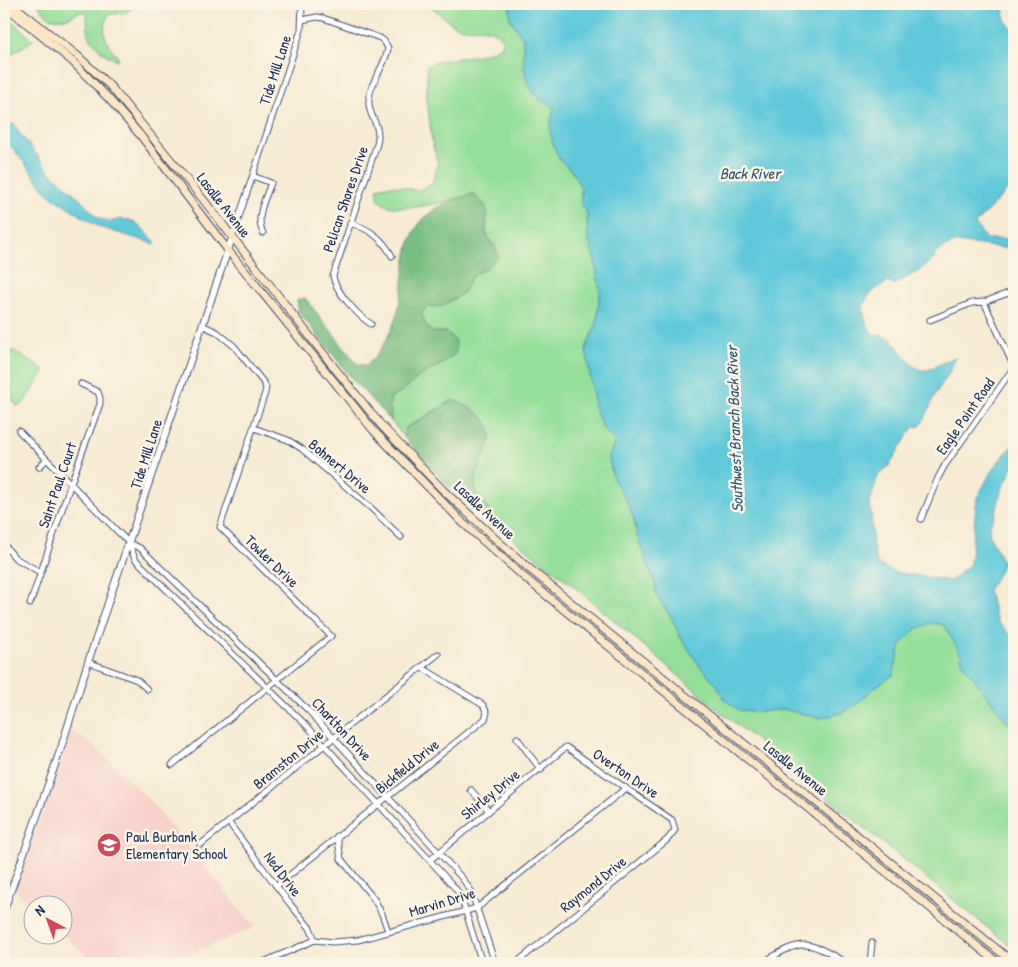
<svg xmlns="http://www.w3.org/2000/svg" width="1018" height="967" viewBox="0 0 1018 967" font-family="'Patrick Hand',sans-serif">
<rect width="100%" height="100%" fill="#fcf5e5"/>
<filter id="ink" filterUnits="userSpaceOnUse"><feTurbulence type="fractalNoise" baseFrequency=".02" numOctaves="2"/><feDisplacementMap in="SourceGraphic" scale="10" xChannelSelector="R" yChannelSelector="G"/><feConvolveMatrix kernelMatrix="1 2 1 2 8 2 1 2 1" color-interpolation-filters="sRGB"/></filter>
<filter id="wash" filterUnits="userSpaceOnUse"><feTurbulence type="fractalNoise" baseFrequency=".0096" numOctaves="4" result="noise"/><feDisplacementMap in="SourceGraphic" scale="20" xChannelSelector="R" yChannelSelector="G"/><feGaussianBlur stdDeviation="1.12" result="paint"/><feColorMatrix in="noise" values="0 0 0 0 0 0 0 0 0 0 0 0 0 0 0 0 0 1.4 0 .05"/><feComposite in="paint" operator="in"/></filter>
<g filter="url(#wash)">
<rect width="100%" height="100%" fill="#f7ebd3"/>
<polygon fill="#f7d0ca" points="71,730 97,748 148,799 255,927 169,963 95,963 63,934 62,904 32,904 32,907 15,891"/>
<g fill="#96df99" stroke="#58877c">
<path d="M 38,4 L 135,4 C 130,14 119,14 109,14 C 99,32 107,43 118,57 L 117,61 L 102,52 L 88,35 L 87,13 C 78,9 75,16 67,18 C 62,19 55,18 50,18 L 41,9 Z"/>
<polygon points="338,4 404,4 384,9 361,11"/>
<path d="M 424,4 L 510,4 L 510,19 L 523,38 L 524,68 L 538,98 L 554,107 L 550,128 L 559,159 L 572,171 L 581,188 L 581,202 L 587,214 L 588,237 L 595,261 L 600,291 L 597,323 L 586,349 L 603,429 L 615,441 L 609,458 L 613,478 L 627,502 L 634,519 L 637,536 L 655,584 L 656,595 L 671,617 L 682,640 L 700,666 L 717,685 L 725,700 L 760,712 L 783,709 L 819,718 L 841,713 L 857,704 L 875,687 L 893,675 L 901,644 L 916,629 L 931,623 L 945,625 L 959,651 L 964,665 L 1014,731 L 1014,942 L 1008,944 L 715,707 L 581,592 L 496,525 L 497,520 C 490,511 481,501 476,490 C 471,476 484,456 490,444 L 453,400 L 405,428 L 404,437 L 391,421 L 389,398 C 401,395 407,385 416,379 C 425,372 435,367 445,363 L 447,332 L 432,332 L 426,325 L 422,316 L 423,311 L 428,307 L 442,306 L 462,294 L 472,276 L 486,268 L 496,247 C 485,236 485,229 488,214 L 473,194 C 458,198 370,226 378,188 C 391,184 403,186 416,191 L 432,184 L 438,164 L 432,142 L 427,98 L 427,66 C 438,58 472,58 487,53 C 492,51 497,48 502,46 L 503,40 C 490,22 477,32 460,27 C 446,24 437,7 424,4 Z"/>
<polygon points="4,14 33,40 4,59"/>
<polygon points="13,350 45,371 22,405 17,406 4,390 4,365"/>
</g>
<g fill="#78be81" stroke="#4a7670">
<path d="M 473,194 C 499,214 480,215 487,236 C 490,245 496,245 499,257 L 486,268 L 472,276 L 462,294 L 442,306 L 428,307 L 423,311 L 422,316 L 426,325 L 432,332 L 447,332 L 455,341 L 456,353 C 445,363 434,367 422,375 C 411,382 403,394 390,398 L 391,421 L 353,380 L 299,312 L 297,300 L 305,298 L 357,364 L 366,365 C 375,359 379,351 385,342 C 422,279 378,217 473,194 Z"/>
<path d="M 453,400 C 472,407 498,420 489,445 C 486,453 481,461 479,469 C 477,475 474,482 475,488 C 478,500 490,511 497,520 L 496,525 L 490,524 L 447,485 L 404,437 L 405,429 Z"/>
</g>
<g fill="#5fc9da" stroke="#3d7c9c">
<path d="M 510,4 L 1006,4 C 1002,19 1004,20 1014,30 L 1014,183 L 975,224 L 986,239 L 1014,239 L 1014,246 L 1004,248 L 957,242 L 943,248 L 934,255 L 935,258 L 917,272 L 893,285 L 888,282 C 863,295 856,308 872,333 L 891,339 C 895,345 900,349 904,355 C 924,382 930,367 955,357 C 952,373 941,383 934,397 C 929,408 927,416 920,426 L 913,427 L 888,467 L 878,476 L 870,501 L 873,546 L 877,564 L 894,572 L 951,581 L 970,564 L 977,498 L 994,467 L 1014,444 L 1014,464 L 1001,492 L 995,516 L 990,525 L 989,534 L 1003,563 L 998,574 L 988,590 L 997,621 L 1012,637 L 1014,637 L 1014,731 L 964,665 L 959,651 L 944,625 L 931,623 L 916,629 L 901,644 L 893,675 L 875,687 L 857,704 L 841,713 L 819,718 L 783,709 L 760,712 L 739,710 L 725,700 L 717,685 L 700,666 L 682,640 L 671,617 L 656,595 L 655,584 L 637,536 L 634,519 L 627,502 L 613,478 L 609,458 L 615,441 L 603,429 L 595,410 L 586,349 L 597,323 L 600,291 L 595,261 L 588,237 L 587,214 L 581,202 L 581,188 L 572,171 L 559,159 L 552,141 L 550,128 L 554,107 L 538,98 L 527,83 L 524,68 L 523,38 L 510,18 Z"/>
<polygon points="15,124 18,131 50,172 76,195 98,218 109,222 121,219 130,220 139,225 155,241 155,244 99,227 51,196 45,190 12,147 4,146 4,130 8,125"/>
</g>
</g>
<g filter="url(#ink)">
<g fill="none" stroke-linecap="round" stroke-linejoin="round">
<defs>
<g id="minor">
<path d="M 302,20 L 317,17 L 323,18 L 380,38 L 384,41 L 388,48 C 386,66 370,81 369,99 C 367,117 382,123 377,144 L 333,276 C 335,291 358,316 371,324"/>
<path d="M 253,176 L 271,183 C 265,199 255,217 263,233"/>
<path d="M 350,223 C 370,229 382,238 392,256"/>
<polyline points="232,238 301,30 302,4"/>
<polyline points="984,302 1014,367"/>
<polyline points="930,320 972,303 984,302 1014,291"/>
<polyline points="254,428 288,440 302,449 371,508 401,537"/>
<polyline points="19,431 129,543 140,548 308,710 462,878 471,891 495,963"/>
<polyline points="39,467 46,460"/>
<polyline points="921,519 938,478 945,465 1014,367"/>
<polyline points="129,543 135,559 307,726 456,889 461,897 482,963"/>
<polyline points="6,547 15,558 40,572"/>
<polyline points="30,604 71,483 100,404 100,398 98,392 81,384"/>
<polyline points="88,662 137,680 147,689"/>
<polyline points="517,738 541,770"/>
<polyline points="172,765 331,636 220,527 265,393 266,387 263,382 234,346 217,332 202,325"/>
<polyline points="471,790 489,811"/>
<polyline points="229,823 290,904 310,928 315,940"/>
<polyline points="337,836 341,859 374,899 382,914 388,931"/>
<polyline points="200,845 438,654"/>
<polyline points="430,860 566,747 672,820 675,830 667,840 516,963"/>
<polyline points="276,886 485,719 487,713 483,705 421,667"/>
<polyline points="185,962 186,963"/>
<polyline points="261,963 315,940 333,942 358,940 477,908 626,788"/>
<path d="M 762,963 C 802,939 806,939 846,963"/>
<polyline points="870,963 872,943"/>
</g>
<polyline id="tertiary" points="4,910 61,748 88,662 232,238"/>
<g id="secondary">
<polyline points="12,4 79,57 111,87 202,198 337,371 381,425 443,490 500,543 531,570 1014,963"/>
<polyline points="4,5 73,62 109,99 141,136 227,249 374,431 463,523 525,578 998,963"/>
</g>
</defs>
<use href="#minor" stroke="#3c4b70" stroke-width="7"/>
<use href="#tertiary" stroke="#3c4b70" stroke-width="8"/>
<use href="#secondary" stroke="#3c4b70" stroke-width="9"/>
<use href="#minor" stroke="#fff" stroke-width="5"/>
<use href="#tertiary" stroke="#fff" stroke-width="6"/>
<use href="#secondary" stroke="#fce6c4" stroke-width="7"/>
</g>
</g>
<defs>
<symbol id="school-disc" viewBox="-11 -11 22 22"><circle r="9.5" fill="#d1495b" stroke="#fcf5e5"/><path d="M0-5L7-2L0 1L-7-2ZM-4 1L0 2.5L4 1V4Q0 6-4 4Z" fill="#fff"/></symbol>
</defs>
<g fill-rule="evenodd">
<use href="#school-disc" x="95" y="831" width="28" height="28"/>
</g>
<g text-anchor="middle" dominant-baseline="central" stroke-width="5" stroke-linejoin="round" paint-order="stroke">
<g font-size="15" fill="#1b2f5e" stroke="#fcf5e5">
<text transform="translate(275 70) rotate(-72)">Tide Mill Lane</text>
<text transform="translate(345 199) rotate(-71)">Pelican Shores Drive</text>
<text transform="translate(224 205) rotate(52)">Lasalle Avenue</text>
<text transform="translate(965 416) rotate(-55)">Eagle Point Road</text>
<text transform="translate(146 454) rotate(-72)">Tide Mill Lane</text>
<text transform="translate(340 466) rotate(40)">Bohnert Drive</text>
<text transform="translate(57 485) rotate(-71)">Saint Paul Court</text>
<text transform="translate(485 510) rotate(43)">Lasalle Avenue</text>
<text transform="translate(272 561) rotate(44)">Towler Drive</text>
<text transform="translate(342 729) rotate(47)">Charlton Drive</text>
<text transform="translate(288 759) rotate(-39)">Bramston Drive</text>
<text transform="translate(407 766) rotate(-39)">Bickfield Drive</text>
<text transform="translate(796 768) rotate(39)">Lasalle Avenue</text>
<text transform="translate(626 773) rotate(34)">Overton Drive</text>
<text transform="translate(490 794) rotate(-39)">Shirley Drive</text>
<text transform="translate(283 874) rotate(53)">Ned Drive</text>
<text transform="translate(593 884) rotate(-39)">Raymond Drive</text>
<text transform="translate(442 902) rotate(-17)">Marvin Drive</text>
</g>
<g font-size="15" fill="#1b2f5e" stroke="#fcf5e5" text-anchor="start">
<text x="126" y="836">Paul Burbank<tspan x="126" dy="17">Elementary School</tspan></text>
</g>
<g font-size="16" font-style="italic" fill="#2c567d" stroke="#fcf5e5">
<text x="750" y="173">Back River</text>
<text transform="translate(734 429) rotate(-92)">Southwest Branch Back River</text>
</g>
</g>
<rect width="1018" height="967" fill="none" stroke="#fcf5e5" stroke-width="20"/>
<g transform="translate(48 920) rotate(319)"><circle r="24" fill="#fcf5e5" stroke="#a2a6af"/>
<path d="M0-4L9 19L0 12L-9 19Z" fill="#d1495b"/>
<text y="-8" font-size="14" font-weight="bold" text-anchor="middle" fill="#1b2f5e">N</text>
</g>
</svg>
